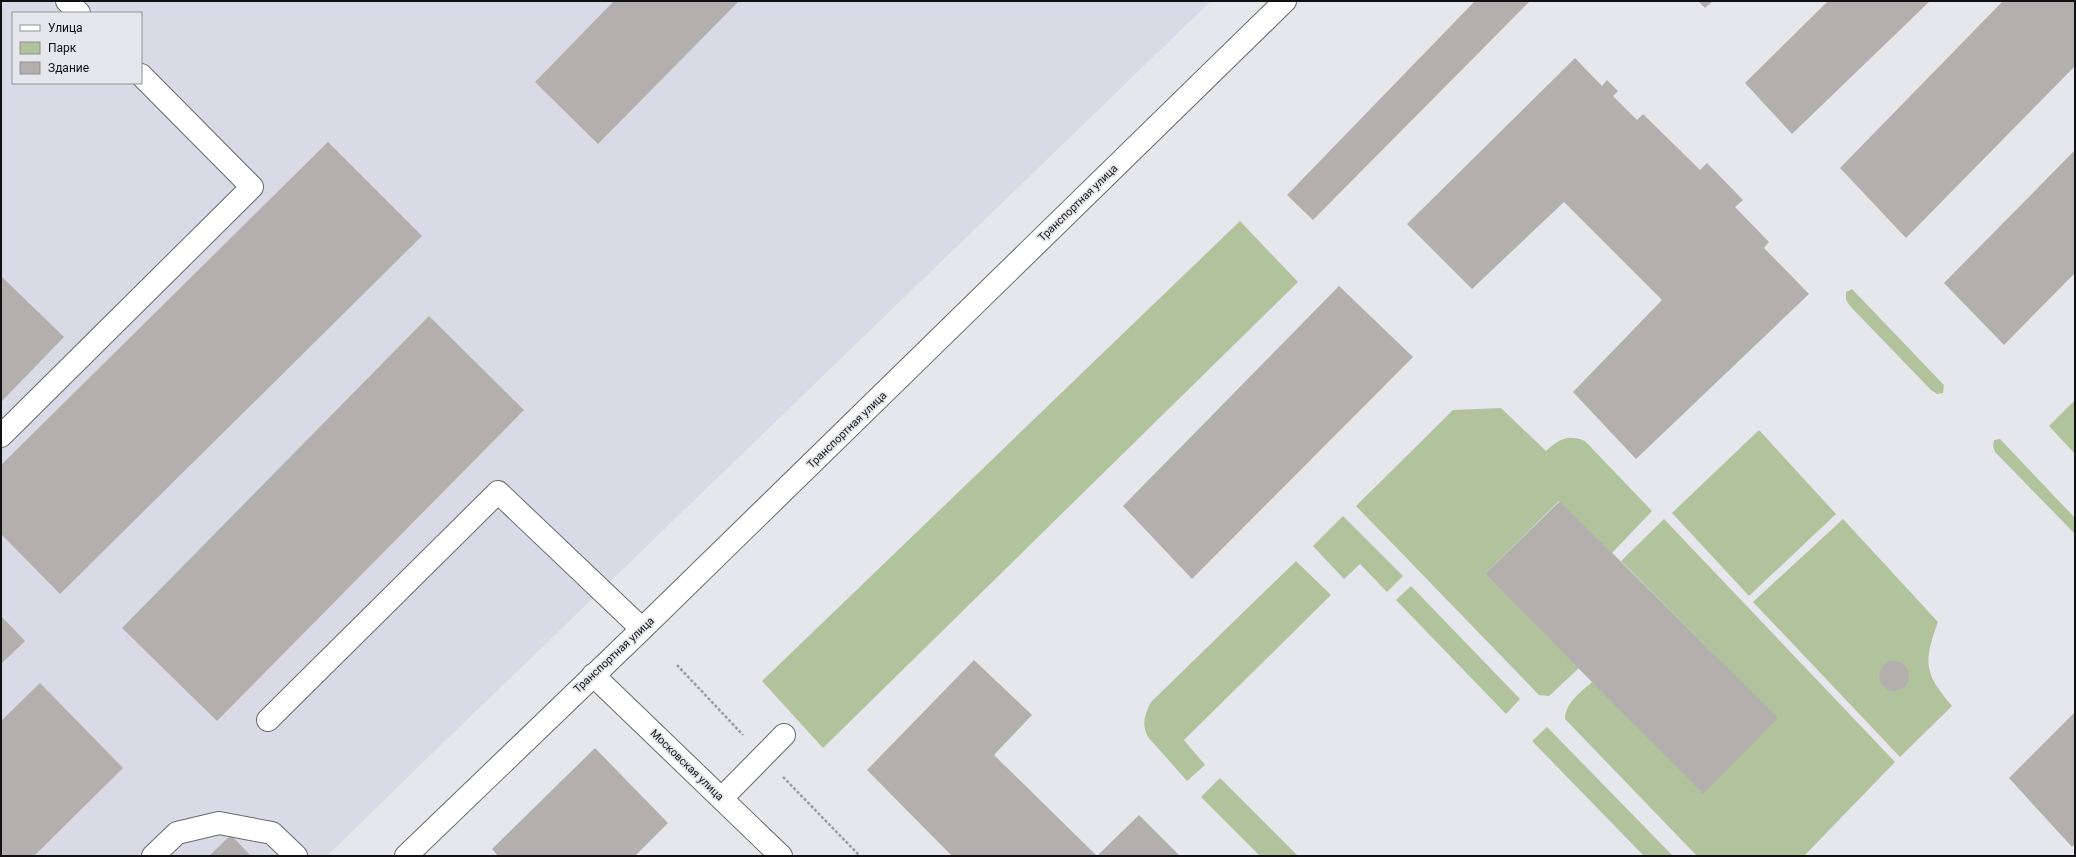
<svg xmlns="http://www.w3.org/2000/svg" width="2076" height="857" viewBox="0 0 2076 857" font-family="Roboto,sans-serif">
<rect width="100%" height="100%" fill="#e6e7ec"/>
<path fill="#dadae7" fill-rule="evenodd" d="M 1,1 L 1211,1 L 412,773 L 327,856 L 1,856 ZM 13,13 L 141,13 L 141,83 L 13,83 Z"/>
<g fill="#b0c39d">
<polygon points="1240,221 1298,282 823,748 762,681"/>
<polygon points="1852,289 1941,382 1944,385 1943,393 1937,394 1931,390 1850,306 1846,300 1846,292"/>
<polygon points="2075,400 2075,454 2049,426"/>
<path d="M 1501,408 L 1546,451 C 1559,439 1568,434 1585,441 L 1652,511 L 1612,553 L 1559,501 L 1485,574 L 1579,668 L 1549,696 L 1539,695 L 1356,506 L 1453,410 Z"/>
<polygon points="1759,430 1836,514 1749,596 1672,513"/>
<polygon points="2000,439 2075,518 2075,534 1995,452 1993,446 1994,440"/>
<polygon points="1343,516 1403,576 1387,592 1360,564 1344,579 1313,546"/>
<path d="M 1664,519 L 1895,762 L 1804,856 L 1697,856 L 1565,719 C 1565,703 1581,692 1592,682 L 1777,718 L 1621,561 Z"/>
<path d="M 1843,519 L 1938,622 C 1923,663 1924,673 1952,706 L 1900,757 L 1753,602 Z"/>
<path d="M 1296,561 L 1331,595 L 1184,740 L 1205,765 L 1187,781 L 1148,737 C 1141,724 1145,714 1151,702 Z"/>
<polygon points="1411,586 1520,699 1506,714 1396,600"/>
<polygon points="1547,727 1673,856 1644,856 1532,741"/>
<polygon points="1220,778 1298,856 1260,856 1201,797"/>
</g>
<g fill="#b3afac">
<polygon points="614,1 739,1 598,144 535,82"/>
<polygon points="1475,1 1530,1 1313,220 1287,195"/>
<polygon points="1698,1 1713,1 1705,8"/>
<polygon points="1828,1 1930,1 1792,134 1745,83"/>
<polygon points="2003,1 2075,1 2075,66 1906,238 1840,168"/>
<polygon points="1575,58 1602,86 1607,80 1618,91 1613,96 1637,120 1643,114 1700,170 1707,163 1743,200 1735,207 1769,242 1764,248 1809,294 1636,459 1573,392 1662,300 1564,202 1472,289 1407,224"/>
<polygon points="328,142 422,236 60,594 1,534 1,465"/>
<polygon points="2075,150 2075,273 2004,345 1944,283"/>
<polygon points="1,276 64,337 1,402"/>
<polygon points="1339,286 1413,357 1192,579 1123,506"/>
<polygon points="429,316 524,410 217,721 122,628"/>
<polygon points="1560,501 1778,718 1703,794 1485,574"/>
<polygon points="1,616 25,641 1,664"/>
<polygon points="974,660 1032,715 994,755 1097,856 1139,815 1180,856 952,856 867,770"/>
<circle cx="1894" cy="676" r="15"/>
<polygon points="40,683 123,768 34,856 1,856 1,721"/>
<polygon points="2075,712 2075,844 2072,847 2009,778"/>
<polygon points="595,748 668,823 635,856 498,856 492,849"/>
<polygon points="231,835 251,856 209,856"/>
</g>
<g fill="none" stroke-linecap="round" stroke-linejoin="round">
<defs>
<g id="minor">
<polyline points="67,1 79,13"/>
<polyline points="1,436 252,187 141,75"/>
<polyline points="593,675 781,856"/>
<polyline points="268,720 498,492 642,629"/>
<polyline points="722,798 784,735"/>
<polyline points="153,856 177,833 219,823 272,833 296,856"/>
<polyline points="406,856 642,629 1285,1"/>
</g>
</defs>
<use href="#minor" stroke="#69696d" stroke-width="24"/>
<g stroke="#9b9ca0" stroke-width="2.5" stroke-dasharray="3 2" stroke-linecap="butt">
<polyline points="677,665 743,735"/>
<polyline points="783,777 860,856"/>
</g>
<use href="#minor" stroke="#fff" stroke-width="22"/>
</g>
<g text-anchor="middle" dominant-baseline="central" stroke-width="3.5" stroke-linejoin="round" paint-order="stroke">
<g font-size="11" fill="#111113" stroke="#e6e7ec">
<text transform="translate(1078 203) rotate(-44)">Транспортная улица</text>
<text transform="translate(847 430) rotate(-44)">Транспортная улица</text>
<text transform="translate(614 655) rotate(-43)">Транспортная улица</text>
<text transform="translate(687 765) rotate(44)">Московская улица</text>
</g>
</g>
<rect width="2076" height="857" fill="none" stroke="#111113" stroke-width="4"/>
<rect x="12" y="12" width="130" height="72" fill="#e6e7ec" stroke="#919195"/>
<rect x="20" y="25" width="20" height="6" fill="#ffffff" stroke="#919195"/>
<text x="48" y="32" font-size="12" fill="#111113">Улица</text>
<rect x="20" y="42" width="20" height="12" fill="#b0c39d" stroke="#919195"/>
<text x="48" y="52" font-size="12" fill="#111113">Парк</text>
<rect x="20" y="62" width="20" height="12" fill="#b3afac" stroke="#919195"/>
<text x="48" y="72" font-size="12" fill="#111113">Здание</text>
</svg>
